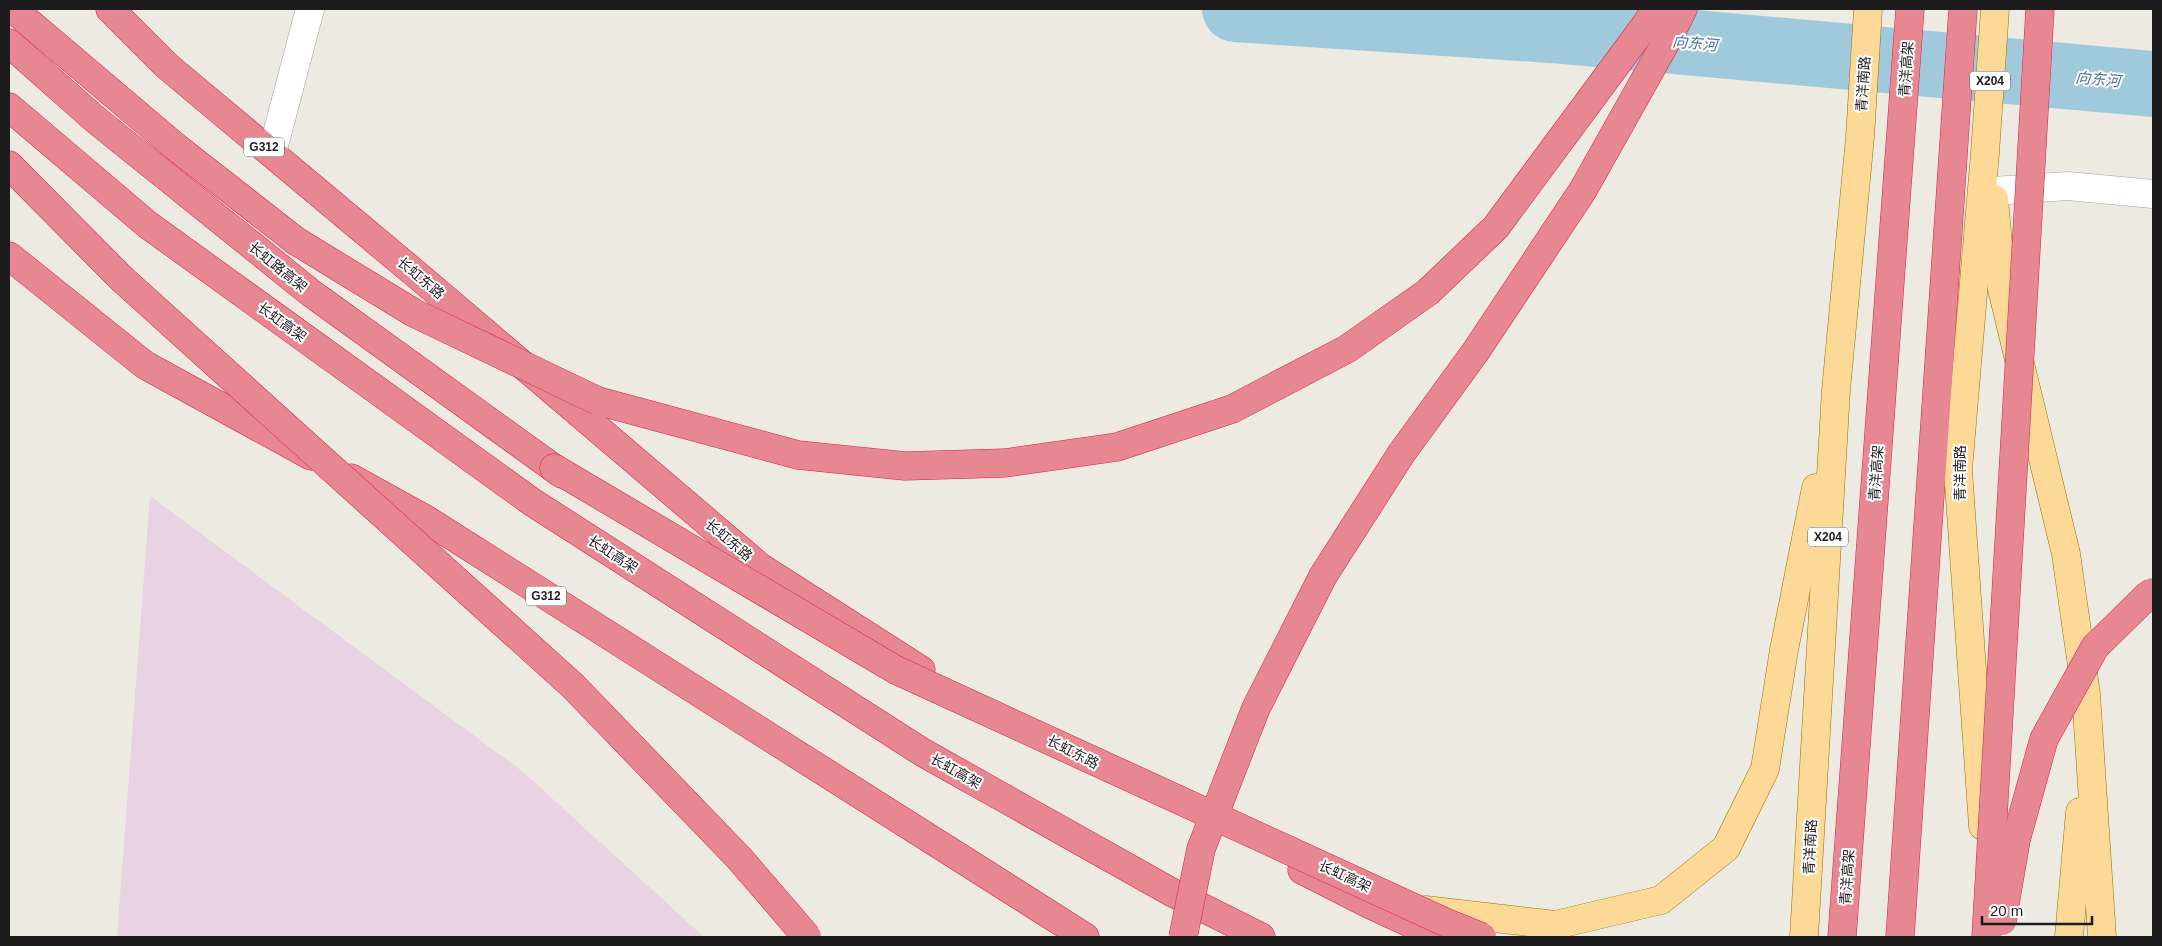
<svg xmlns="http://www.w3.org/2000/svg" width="2162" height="946" viewBox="0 0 2162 946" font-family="Arial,'Noto Sans SC',sans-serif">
<rect width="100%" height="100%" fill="#edeae1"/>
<polygon fill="#e7d3e1" points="150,496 522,771 704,937 117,937"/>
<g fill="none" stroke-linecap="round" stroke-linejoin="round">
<polyline stroke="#a0cadc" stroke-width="66" points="1235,9 1551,30 2153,84"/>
<defs>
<g id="minor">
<polyline points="272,153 310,9"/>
<polyline points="1993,191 2068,186 2153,194"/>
</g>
<g id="major">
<polyline points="1994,199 2002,289 2066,554 2086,694 2102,937"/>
<polyline points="1983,826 1958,470 1985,153 1995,9"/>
<polyline points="1425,910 1555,925 1661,900 1726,848 1765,769 1784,650 1816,488"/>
<polyline points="1804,937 1836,390 1860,137 1868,9"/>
<polyline points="2069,937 2080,812"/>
</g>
<g id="highway">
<polyline points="110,9 167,66 423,280 760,567 921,670"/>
<polyline points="9,43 96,120 311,293 562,474"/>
<polyline points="9,107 148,225 532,502 922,752 1173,893 1261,937"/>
<polyline points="9,165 121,278"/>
<polyline points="9,256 145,365 311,456"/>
<polyline points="598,401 798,455 905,466 1005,463 1117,447 1232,409 1347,349 1428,292 1496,227 1647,23 1655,9"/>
<polyline points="1401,454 1476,351 1583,190 1670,35 1683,9"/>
<polyline points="351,478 427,520 1085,937"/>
<polyline points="1302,870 1369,904 1440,937"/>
<polyline points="1842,937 1910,9"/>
<polyline points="1900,937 1963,9"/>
</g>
</defs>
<use href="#minor" stroke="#a3a3a3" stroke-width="29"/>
<use href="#major" stroke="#946f00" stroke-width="29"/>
<use href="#highway" stroke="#d82251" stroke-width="29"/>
<use href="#minor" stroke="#fff" stroke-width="28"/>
<use href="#major" stroke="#fcd997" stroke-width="28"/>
<use href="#highway" stroke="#e78791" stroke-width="28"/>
<defs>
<g id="highway-bridge">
<polyline points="13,9 177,148 296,241 414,313 598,401"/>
<polyline points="121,278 573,686 739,858 807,937"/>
<polyline points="562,474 554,468 896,670 1447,923 1482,937"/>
<polyline points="2002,921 2016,840 2044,739 2095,647 2147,596 2153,592"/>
<polyline points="1183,937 1201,849 1256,708 1323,576 1401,454"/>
<polyline points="1986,937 2040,9"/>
</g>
</defs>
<use href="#highway-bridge" stroke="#d82251" stroke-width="29" stroke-linecap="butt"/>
<use href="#highway-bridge" stroke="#e78791" stroke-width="28"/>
</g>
<g text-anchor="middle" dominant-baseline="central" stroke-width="4" stroke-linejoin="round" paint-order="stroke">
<g fill="#fff" stroke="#606060" stroke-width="1">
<rect x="1970" y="71.5" width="40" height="19" rx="4"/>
<rect x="244" y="137.5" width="40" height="19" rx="4"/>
<rect x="1808" y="527.5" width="40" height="19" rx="4"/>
<rect x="526" y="586.5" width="40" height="19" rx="4"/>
</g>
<g font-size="12" font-weight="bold" fill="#1c1c1c">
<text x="1990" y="81">X204</text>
<text x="264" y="147">G312</text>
<text x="1828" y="537">X204</text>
<text x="546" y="596">G312</text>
</g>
<g font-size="14" fill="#1c1c1c" stroke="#fff">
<text transform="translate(1906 69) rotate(-86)">青洋高架</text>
<text transform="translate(1863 84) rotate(-86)">青洋南路</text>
<text transform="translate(278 267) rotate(39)">长虹路高架</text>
<text transform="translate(421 278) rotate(40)">长虹东路</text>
<text transform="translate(282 322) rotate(36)">长虹高架</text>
<text transform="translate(1876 473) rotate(-86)">青洋高架</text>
<text transform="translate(1960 473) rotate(-90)">青洋南路</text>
<text transform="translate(729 540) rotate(40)">长虹东路</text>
<text transform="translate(613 554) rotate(33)">长虹高架</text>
<text transform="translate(1073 752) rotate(27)">长虹东路</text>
<text transform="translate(956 771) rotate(29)">长虹高架</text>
<text transform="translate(1810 847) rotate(-87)">青洋南路</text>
<text transform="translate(1345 876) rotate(25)">长虹高架</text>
<text transform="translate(1847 877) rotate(-86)">青洋高架</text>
</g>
<g font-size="15" font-style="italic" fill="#4872ab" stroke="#fff">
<text transform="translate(1695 43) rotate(5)">向东河</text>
<text transform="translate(2098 79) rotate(5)">向东河</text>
</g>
</g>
<rect width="2162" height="946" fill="none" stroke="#1c1c1c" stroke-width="20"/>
<path d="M1982 916v8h110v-8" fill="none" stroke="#1c1c1c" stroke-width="2.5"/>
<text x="1990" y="916" font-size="15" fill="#1c1c1c" stroke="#ffffff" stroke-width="4" paint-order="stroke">20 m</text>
</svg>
